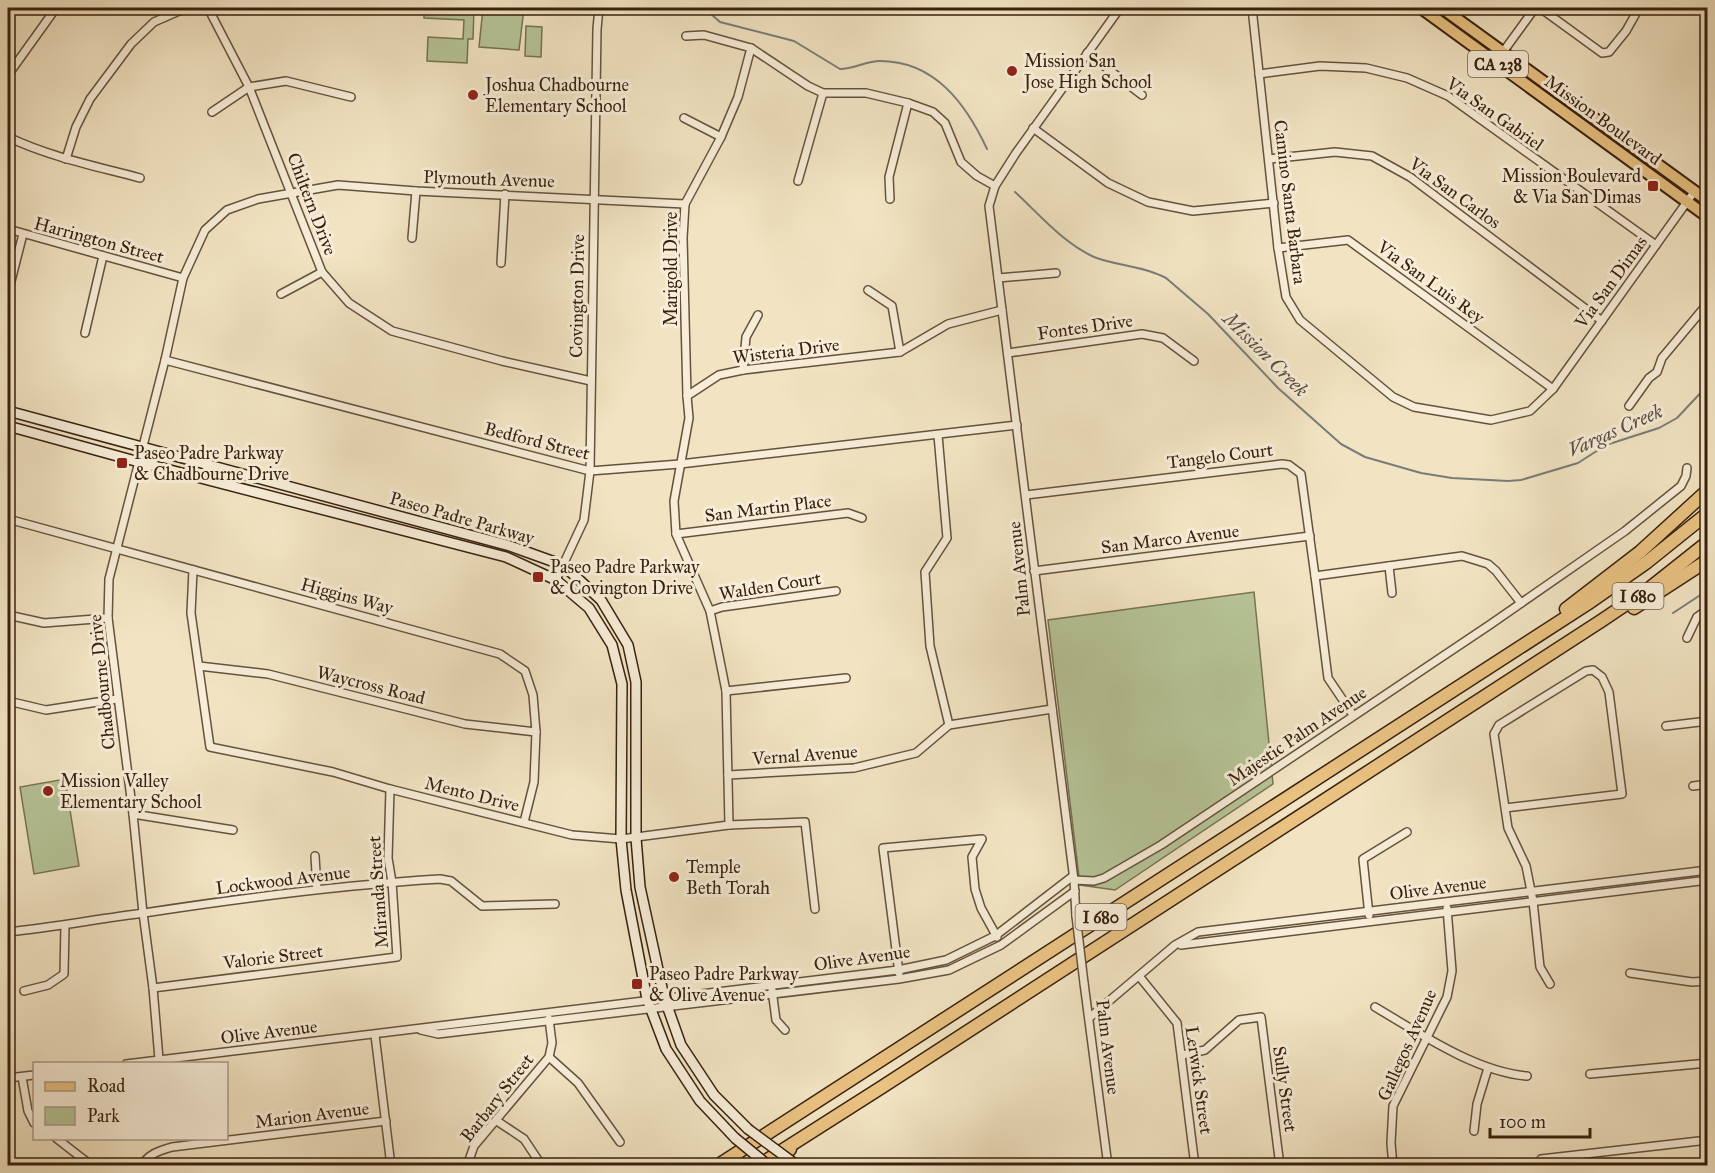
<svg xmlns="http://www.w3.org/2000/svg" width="1715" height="1173" viewBox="0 0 1715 1173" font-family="'IM FELL Great Primer',serif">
<rect width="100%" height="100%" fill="#f2e4c3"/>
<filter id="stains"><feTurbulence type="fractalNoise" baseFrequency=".00333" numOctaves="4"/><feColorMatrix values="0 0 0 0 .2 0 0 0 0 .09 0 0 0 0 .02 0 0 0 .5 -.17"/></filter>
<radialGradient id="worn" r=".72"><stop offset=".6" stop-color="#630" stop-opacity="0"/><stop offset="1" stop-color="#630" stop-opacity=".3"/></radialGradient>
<g fill="#b6c598" stroke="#777354" stroke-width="1.5">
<polygon points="424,8 474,8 473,39 468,39 467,63 427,61 428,37 463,39 464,20 424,18"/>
<polygon points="483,8 524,8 519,50 479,47"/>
<polygon points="526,26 542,27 541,57 525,56"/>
<polygon points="1254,592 1273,784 1115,890 1080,885 1048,620"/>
<polygon points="65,779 79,866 34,874 20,787"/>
</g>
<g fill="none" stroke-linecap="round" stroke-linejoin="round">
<g stroke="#787d79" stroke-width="2">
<path d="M 697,8 L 711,14 L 720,22 L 794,41 L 840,69 C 854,69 866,61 880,61 C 935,61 966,104 987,149"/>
<path d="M 1015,192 C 1039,214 1063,243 1094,257 C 1117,266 1144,266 1166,278 L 1208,314 L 1278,388 L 1341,444 L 1365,457 L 1421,473 L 1452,478 L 1508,481 L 1521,480 L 1578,463 L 1606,445 L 1659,428 L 1677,418 L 1708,385"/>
<polyline points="1673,613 1708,590"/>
</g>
<defs>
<g id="minor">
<polyline points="208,8 249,87 322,272 349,303 392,331 502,361 591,381"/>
<polyline points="345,8 346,8"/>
<polyline points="1252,8 1278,248 1286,297 1300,320 1393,397 1414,407 1491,420 1530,411 1553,389 1694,192"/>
<polyline points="1540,8 1602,53 1609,52 1626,31 1639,8"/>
<polyline points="686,36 704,35 751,48 808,86 823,93 866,93 908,103 933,112 945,123 961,162 977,176 995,186"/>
<polyline points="1503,52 1535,8"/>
<polyline points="1087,53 1142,95"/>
<polyline points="1259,74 1320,66 1366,68 1407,78 1448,96 1656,245"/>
<polyline points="8,75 56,8"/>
<polyline points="212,112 249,87 286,81 351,97"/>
<polyline points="684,118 721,137"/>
<polyline points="1033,128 1108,183 1148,202 1193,211 1274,203"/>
<path d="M 8,137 C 50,157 95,166 140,178"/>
<polyline points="66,159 76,127 90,99 131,44 154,22 186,8"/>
<polyline points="1269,159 1335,152 1372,156 1410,177 1602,321"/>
<polyline points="798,181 823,93"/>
<polyline points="890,199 889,177 908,103"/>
<polyline points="8,229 183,278"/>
<polyline points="412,238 416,191"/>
<polyline points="1278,248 1348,240 1553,389"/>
<polyline points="501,263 505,194"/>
<polyline points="998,278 1056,273"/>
<polyline points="868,290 892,306 900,352"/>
<polyline points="8,293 23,234"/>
<polyline points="281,294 322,272"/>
<polyline points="85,333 103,256"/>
<polyline points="1008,353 1142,334 1163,338 1194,361"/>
<polyline points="165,360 590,471 680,464 1017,425"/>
<polyline points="743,370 746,337 758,315"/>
<polyline points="687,396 719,375 743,370 900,352 948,324 1002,310"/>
<polyline points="1629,406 1649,378 1657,372 1662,358 1708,303"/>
<polyline points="938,435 947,538 925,572 930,646 949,725"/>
<polyline points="1026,495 1282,464 1289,465 1301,474 1315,576 1462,556 1488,564 1496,571 1521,603"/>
<polyline points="8,519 500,654 525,671 533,695 536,732 534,782 524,822"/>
<polyline points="676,534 848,513 862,518"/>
<polyline points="1389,566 1392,593"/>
<polyline points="193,570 191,613 210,747 333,772 390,789 572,835 621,839 729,825 805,822 815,909"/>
<polyline points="1034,571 1310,536"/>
<polyline points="1315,576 1328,678 1353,715"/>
<polyline points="556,580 584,520 590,471 597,29 599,8"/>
<polyline points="710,611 722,607 836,591"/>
<polyline points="8,615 44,623 108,618"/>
<polyline points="1687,638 1697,617 1708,609"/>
<polyline points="199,666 268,674 465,724 536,732"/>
<polyline points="726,691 846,678"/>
<polyline points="8,701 46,710 117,699"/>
<polyline points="1666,726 1708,721"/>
<polyline points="728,775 854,768 916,753 949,725 1052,709"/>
<polyline points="1693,786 1708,784"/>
<polyline points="1505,808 1622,794 1609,692 1602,677 1593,670 1586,671 1499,725 1494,734 1508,828 1526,866 1533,901 1540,967 1550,984"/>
<polyline points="133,814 233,830"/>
<polyline points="729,825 726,691 710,611 676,534 674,501 689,418 687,396 683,238 685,204 721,137 738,97 751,48"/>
<polyline points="1705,838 1708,838"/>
<polyline points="315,856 317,889"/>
<polyline points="1074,880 1094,881 1104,878 1161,845 1491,624 1625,531 1681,486 1686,476 1687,468"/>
<polyline points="1369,915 1363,859 1407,832"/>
<path d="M 1076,916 L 1074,880 C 1045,655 1017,431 989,206 L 995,186 L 1016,153 L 1120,8"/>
<path d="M 8,932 C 53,927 98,919 144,913 C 242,898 341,885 440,879 L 451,881 L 482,906 L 555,904"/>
<polyline points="1181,945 1708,880"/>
<polyline points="899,973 883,848 982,839 972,857 975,889 981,908 997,937"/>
<polyline points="1630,973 1692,982 1708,981"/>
<polyline points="1139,976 1177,1023 1195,1166"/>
<polyline points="1084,983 1108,1166"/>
<polyline points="153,988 397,957 392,882 388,858 390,789"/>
<polyline points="772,990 776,1020 785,1030"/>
<polyline points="24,991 48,985 64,974 65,926"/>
<path d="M 1375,1007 C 1419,1033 1476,1072 1527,1076"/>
<polyline points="1089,1018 1175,945 1198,932 1708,870"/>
<polyline points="421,1030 438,1034 899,979 949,970 1001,945 1075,891"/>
<polyline points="375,1035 391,1166"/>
<polyline points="1182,1055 1205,1050 1239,1020 1261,1017 1280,1166"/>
<polyline points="549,1057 578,1083 620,1142"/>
<polyline points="159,1059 153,988 143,913 133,814 108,618 109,579 165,360 183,278 205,230 227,210 258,199 338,185 416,191 685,204"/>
<polyline points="126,1064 898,970 946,960 995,936 1073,876"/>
<polyline points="1590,1074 1708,1063"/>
<polyline points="22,1077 28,1111 34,1123"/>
<polyline points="8,1078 34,1075"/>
<polyline points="497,1121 524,1139 542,1166"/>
<polyline points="1474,1131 1477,1104 1488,1068"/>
<polyline points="56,1138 92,1166"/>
<polyline points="1541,1159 1708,1140"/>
<path d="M 141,1166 C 149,1154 158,1151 172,1147 L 386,1121"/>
<polyline points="467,1166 474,1146 549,1057 552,1043 549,1019"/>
<polyline points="1393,1166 1391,1143 1393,1106 1447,997 1452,971 1447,908"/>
</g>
<g id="secondary">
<polyline points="8,411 510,546 563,565 601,600 628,645 636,682 636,838 640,887 664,997 681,1045 714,1095 748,1129"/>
<polyline points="8,426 139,462 506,557 556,580 589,608 612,645 622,684 621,839 626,890 647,999 666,1049 700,1101 735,1138"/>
</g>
<g id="primary">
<polyline points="1421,8 1708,217"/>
<polyline points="1442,8 1708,201"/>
</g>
<g id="motorway">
<polyline points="1634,608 1708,560"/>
<polyline points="1566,609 1640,552 1708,490"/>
<polyline points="717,1166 1587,604 1647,562 1708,513"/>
<polyline points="758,1166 882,1087 1601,621 1650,588 1708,542"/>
<polyline points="775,1166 790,1149"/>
</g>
</defs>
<use href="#minor" stroke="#66523c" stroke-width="10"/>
<use href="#secondary" stroke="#38210f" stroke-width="12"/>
<use href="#primary" stroke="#38210f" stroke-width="14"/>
<use href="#motorway" stroke="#38210f" stroke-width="15"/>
<use href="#minor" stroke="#f7edd8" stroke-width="7"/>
<use href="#secondary" stroke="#f7edd8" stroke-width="9"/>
<use href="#primary" stroke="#e9c282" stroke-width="10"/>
<use href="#motorway" stroke="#e9c282" stroke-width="12"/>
<defs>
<polyline id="minor-bridge" points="1076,916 1084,983"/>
<g id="secondary-bridge">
<polyline points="748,1129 798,1166"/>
<polyline points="735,1138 769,1166"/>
</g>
</defs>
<use href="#minor-bridge" stroke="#66523c" stroke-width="10" stroke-linecap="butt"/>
<use href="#secondary-bridge" stroke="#38210f" stroke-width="12" stroke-linecap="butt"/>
<use href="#minor-bridge" stroke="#f7edd8" stroke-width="7"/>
<use href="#secondary-bridge" stroke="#f7edd8" stroke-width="9"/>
</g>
<g fill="#8f2418" stroke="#f7edd8" stroke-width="2">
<circle cx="1012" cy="71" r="6"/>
<circle cx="473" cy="95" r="6"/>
<rect x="1647" y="180" width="12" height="12" rx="3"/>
<rect x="116" y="457" width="12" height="12" rx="3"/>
<rect x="532" y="571" width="12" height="12" rx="3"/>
<circle cx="48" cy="791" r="6"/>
<circle cx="674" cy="877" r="6"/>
<rect x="631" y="978" width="12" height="12" rx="3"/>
</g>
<g text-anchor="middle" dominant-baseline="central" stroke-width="6" stroke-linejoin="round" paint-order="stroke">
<g fill="#f7edd8" stroke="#715e4b" stroke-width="1.5">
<rect x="1468" y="51" width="60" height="26" rx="4.5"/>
<rect x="1612.5" y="583" width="51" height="26" rx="4.5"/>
<rect x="1075.5" y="904" width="51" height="26" rx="4.5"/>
</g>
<g font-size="16" font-weight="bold" fill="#38210f">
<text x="1498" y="64">CA 238</text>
<text x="1638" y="596">I 680</text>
<text x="1101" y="917">I 680</text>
</g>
<g font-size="18" fill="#38210f" stroke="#f7edd8" text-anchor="start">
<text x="1024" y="61">Mission San<tspan x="1024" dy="21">Jose High School</tspan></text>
<text x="485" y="85">Joshua Chadbourne<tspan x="485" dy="21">Elementary School</tspan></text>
<text x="1641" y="176" text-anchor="end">Mission Boulevard<tspan x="1641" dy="21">&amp; Via San Dimas</tspan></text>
<text x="134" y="453">Paseo Padre Parkway<tspan x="134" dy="21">&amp; Chadbourne Drive</tspan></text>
<text x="550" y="567">Paseo Padre Parkway<tspan x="550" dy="21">&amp; Covington Drive</tspan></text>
<text x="60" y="781">Mission Valley<tspan x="60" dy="21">Elementary School</tspan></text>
<text x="686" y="867">Temple<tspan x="686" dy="21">Beth Torah</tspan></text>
<text x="649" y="974">Paseo Padre Parkway<tspan x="649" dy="21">&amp; Olive Avenue</tspan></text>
</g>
<g font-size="18" fill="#38210f" stroke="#f7edd8">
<text transform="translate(1495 114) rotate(35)">Via San Gabriel</text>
<text transform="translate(1603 120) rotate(36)">Mission Boulevard</text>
<text transform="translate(489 179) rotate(2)">Plymouth Avenue</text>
<text transform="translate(1455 193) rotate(36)">Via San Carlos</text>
<text transform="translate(1290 202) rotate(83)">Camino Santa Barbara</text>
<text transform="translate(312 204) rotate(69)">Chiltern Drive</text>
<text transform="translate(99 240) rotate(15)">Harrington Street</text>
<text transform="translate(671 269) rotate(-90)">Marigold Drive</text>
<text transform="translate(1431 282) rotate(36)">Via San Luis Rey</text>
<text transform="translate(1611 282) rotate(-54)">Via San Dimas</text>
<text transform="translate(577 296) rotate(-89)">Covington Drive</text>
<text transform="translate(1085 327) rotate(-8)">Fontes Drive</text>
<text transform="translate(786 351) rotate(-7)">Wisteria Drive</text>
<text transform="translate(537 441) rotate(14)">Bedford Street</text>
<text transform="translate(1220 456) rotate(-7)">Tangelo Court</text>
<text transform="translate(768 508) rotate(-7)">San Martin Place</text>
<text transform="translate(462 518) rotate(16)">Paseo Padre Parkway</text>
<text transform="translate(1170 539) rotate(-7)">San Marco Avenue</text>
<text transform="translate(1019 569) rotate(-96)">Palm Avenue</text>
<text transform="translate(770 586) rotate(-9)">Walden Court</text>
<text transform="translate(347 596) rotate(15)">Higgins Way</text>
<text transform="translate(102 682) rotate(-96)">Chadbourne Drive</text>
<text transform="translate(371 685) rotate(14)">Waycross Road</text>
<text transform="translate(1297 736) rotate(-34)">Majestic Palm Avenue</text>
<text transform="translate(805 755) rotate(-4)">Vernal Avenue</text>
<text transform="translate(472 794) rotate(14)">Mento Drive</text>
<text transform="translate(283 880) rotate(-7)">Lockwood Avenue</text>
<text transform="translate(1438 888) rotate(-7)">Olive Avenue</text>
<text transform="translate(378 892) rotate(-94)">Miranda Street</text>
<text transform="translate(273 957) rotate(-7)">Valorie Street</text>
<text transform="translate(862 958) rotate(-8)">Olive Avenue</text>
<text transform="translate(269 1032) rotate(-7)">Olive Avenue</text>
<text transform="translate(1407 1045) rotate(-66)">Gallegos Avenue</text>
<text transform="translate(1108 1047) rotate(83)">Palm Avenue</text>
<text transform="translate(1199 1080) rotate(82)">Lerwick Street</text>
<text transform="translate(1285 1089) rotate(82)">Sully Street</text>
<text transform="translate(497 1098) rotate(-52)">Barbary Street</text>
<text transform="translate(312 1115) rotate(-7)">Marion Avenue</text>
</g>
<g font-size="20" font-style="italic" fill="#584f44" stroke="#f7edd8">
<text transform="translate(1266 354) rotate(45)">Mission Creek</text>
<text transform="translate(1615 430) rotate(-24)">Vargas Creek</text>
</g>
</g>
<rect width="1715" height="1173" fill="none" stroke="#f2e4c3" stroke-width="30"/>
<rect x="9" y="9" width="1697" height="1155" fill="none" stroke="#38210f" stroke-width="3"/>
<rect x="15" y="15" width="1685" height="1143" fill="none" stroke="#38210f" stroke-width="1.5"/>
<rect x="33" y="1062" width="195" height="78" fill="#f7edd8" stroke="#ab9b88" stroke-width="1.5"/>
<rect x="45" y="1082" width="30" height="9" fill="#e9c282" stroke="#ab9b88" stroke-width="1.5"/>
<text x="87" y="1092" font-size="18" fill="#38210f">Road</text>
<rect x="45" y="1107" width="30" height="18" fill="#b6c598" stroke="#ab9b88" stroke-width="1.5"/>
<text x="87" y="1122" font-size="18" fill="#38210f">Park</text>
<path d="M1490 1128v9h100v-9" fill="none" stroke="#38210f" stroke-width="3"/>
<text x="1499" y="1128" font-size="18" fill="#38210f" stroke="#f7edd8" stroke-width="4.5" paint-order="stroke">100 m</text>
<rect width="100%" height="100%" filter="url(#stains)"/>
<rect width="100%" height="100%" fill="url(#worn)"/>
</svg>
